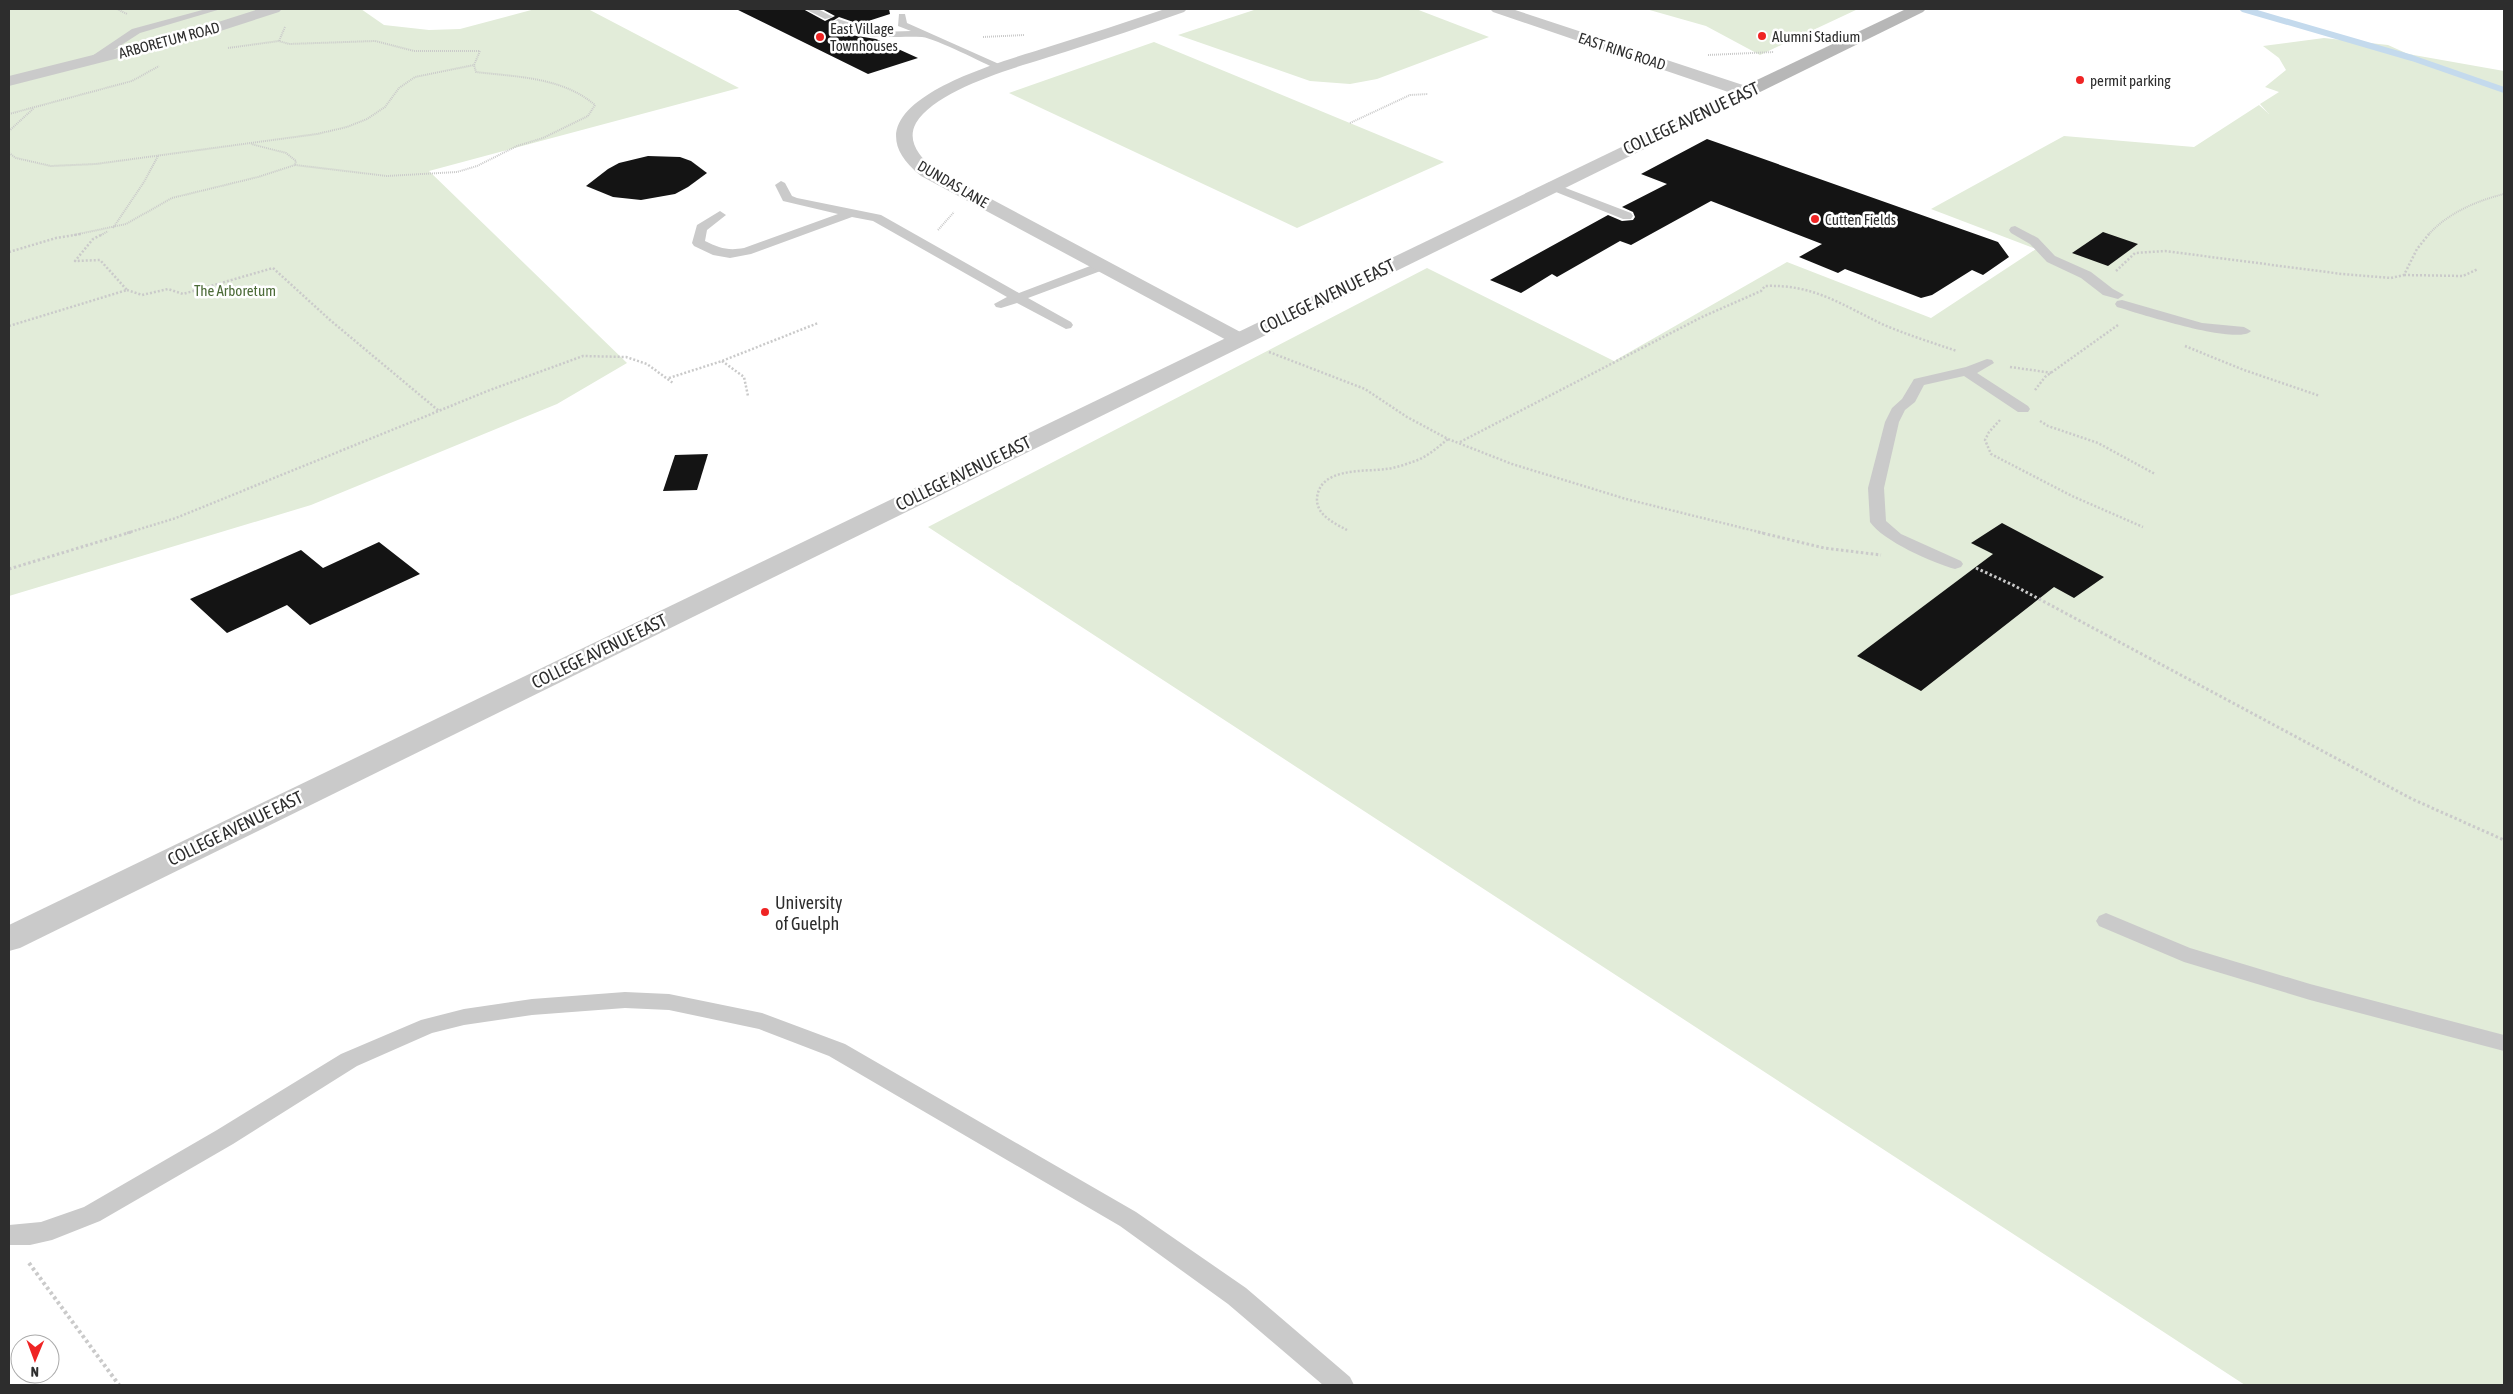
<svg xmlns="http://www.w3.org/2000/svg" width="2513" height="1394" viewBox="0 0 2513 1394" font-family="'Asap Condensed',sans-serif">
<rect width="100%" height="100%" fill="#fff"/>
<g fill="#e2ecd9">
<polygon points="9,9 361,9 384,25 429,30 460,29 535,9 588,9 739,88 429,171 627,363 557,404 311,505 9,596"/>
<polygon points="1257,9 1416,9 1489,37 1377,79 1350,84 1310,81 1178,35"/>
<polygon points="1646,9 1858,9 1760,55 1706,26"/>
<polygon points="2324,38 2388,45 2408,54 2504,71 2504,1385 2245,1385 928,527 1427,268 1614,361 1787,262 1931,318 2036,249 1931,209 2064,136 2194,147 2259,105 2269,114 2260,104 2279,92 2265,87 2286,70 2279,58 2263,46"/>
<polygon points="1154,42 1444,162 1297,228 1009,93"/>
</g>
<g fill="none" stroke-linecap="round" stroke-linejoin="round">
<polyline stroke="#c4daed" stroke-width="6" points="2243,9 2412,58 2504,90"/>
</g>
<g fill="#141414">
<polygon points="736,9 803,9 825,21 835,16 822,9 889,9 890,14 859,24 839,17 831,22 841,30 851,35 876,39 918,58 868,74"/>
<polygon points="1707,139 1998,242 2009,257 1983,275 1972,270 1932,295 1921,298 1845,269 1838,273 1799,257 1822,244 1711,201 1631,245 1620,241 1557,277 1552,274 1521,293 1490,280 1608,215 1622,221 1633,220 1635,217 1633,212 1622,207 1667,184 1641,174"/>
<polygon points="648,156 680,157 691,161 707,173 688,187 675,194 641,200 613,197 586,186 608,169 619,163"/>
<polygon points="2103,232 2138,244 2108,266 2072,253"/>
<polygon points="708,454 697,490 663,491 675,455"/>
<polygon points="2002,523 2104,577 2074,598 2054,587 1921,691 1857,656 1993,554 1971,543"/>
<polygon points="379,542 420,574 310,625 287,605 227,633 190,599 301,550 323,568"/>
</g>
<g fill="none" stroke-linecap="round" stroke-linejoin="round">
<g stroke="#cacaca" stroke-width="2" stroke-dasharray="1 1" stroke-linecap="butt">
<polyline points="117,9 127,14"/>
<path d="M 285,27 L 279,41 L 289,44 L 375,41 L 414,51 L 480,51 L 474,65 L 476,72 C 517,77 562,77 595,105 L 588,116 L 543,138 L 517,146 L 477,166 L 457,172 L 387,176 L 295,165"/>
<polyline points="983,37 1024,35"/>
<polyline points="228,48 279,41"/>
<polyline points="1708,55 1774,52"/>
<polyline points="9,114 132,81 159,66"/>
<polyline points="1350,123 1410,95 1428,94"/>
<polyline points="9,131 34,108"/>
<polyline points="9,153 16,158 51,166 96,164 317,134 347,127 367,119 385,107 399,88 415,77 474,65"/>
<polyline points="113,228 144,182 158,156"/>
<polyline points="938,230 954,212"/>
<polyline points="74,235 126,224 172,198 258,177 295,165 296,161 286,153 251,144"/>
<polyline points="101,235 108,231"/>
<path d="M 2428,235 C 2448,213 2476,201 2504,194"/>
</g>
<g stroke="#cacaca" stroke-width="2.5" stroke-dasharray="2 2" stroke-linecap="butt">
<polyline points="9,252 56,238 81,234"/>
<polyline points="2116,271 2135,253 2165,251 2342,274 2391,278 2404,275 2417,249 2429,234"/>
<polyline points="2404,275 2463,276 2478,269"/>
<polyline points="127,290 142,295 168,289 183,294 273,268 330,320 439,411"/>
<polyline points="9,326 127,290 100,260 75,261 93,239 103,234"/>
<polyline points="2185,346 2244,370 2320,396"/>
<polyline points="1269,352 1365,389 1407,417 1448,439 1512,464 1626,499 1763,533"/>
<polyline points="722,361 744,377 748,396"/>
<polyline points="2010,367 2053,373"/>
<polyline points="669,378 722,361 818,323"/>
<polyline points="2035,390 2045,377 2118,325"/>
<polyline points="2000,420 1989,432 1985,440 1991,454 2072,496 2143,527"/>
<polyline points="2040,421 2048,426 2098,443 2155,474"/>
<path d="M 1460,442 L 1702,317 L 1761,291 L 1765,286 C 1814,284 1842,305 1884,325 C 1908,335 1933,343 1957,351"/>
<path d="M 1347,530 C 1334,523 1316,515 1317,498 C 1320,467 1364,472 1386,469 C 1395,468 1404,465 1412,462 C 1426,458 1437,448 1448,439"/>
<polyline points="127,533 176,518 490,390 583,356 626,357 647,364 673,383"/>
</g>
<g stroke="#cacaca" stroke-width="3" stroke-dasharray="2.5 2.5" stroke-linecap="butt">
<polyline points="1758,532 1824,548 1881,555"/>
<polyline points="1976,568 2013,585 2412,799 2504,840"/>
<polyline points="9,569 131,532"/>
</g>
<polyline stroke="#cacaca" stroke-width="4" stroke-dasharray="3 3" stroke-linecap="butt" points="29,1263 119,1385"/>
<g fill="#cacaca" fill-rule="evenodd">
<polygon points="206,9 221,9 140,33 95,62 91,63 86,60 132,29"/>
<polygon points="805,9 818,9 833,17 825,19"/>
<path d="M 899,14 L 905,14 L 907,23 L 1008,68 L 1003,71 L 999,70 C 983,63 937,39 922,37 C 896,35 854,43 833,22 L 838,19 L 879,32 L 911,31 L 898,26 Z"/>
<path d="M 781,181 L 785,183 L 792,196 L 797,198 L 881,215 L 1019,293 L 1098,263 L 1102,262 L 1108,266 L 1106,269 L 1028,298 L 1071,322 L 1073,325 L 1071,328 L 1066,329 L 1017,303 L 1001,308 L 996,307 L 994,304 L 1007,297 L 873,221 L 852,217 L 751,254 L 730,258 L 713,255 L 694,246 L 692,243 L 697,225 L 720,211 L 726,215 L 707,230 L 705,241 C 719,248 728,251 744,248 L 838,214 L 783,201 L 775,185 Z"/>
<polygon points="1550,182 1631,213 1633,216 1631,219 1623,219 1546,188 1546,184"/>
<polygon points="2015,226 2038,238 2055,256 2091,272 2113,289 2124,295 2118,299 2103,295 2081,278 2047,262 2030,244 2011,233 2009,230 2011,227"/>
<path d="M 2122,300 L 2202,323 L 2244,327 L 2251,331 C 2238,346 2138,313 2117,307 L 2115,304 L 2117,301 Z"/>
<path d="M 1987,359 L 1992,360 L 1994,363 L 1977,373 L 2028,406 L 2030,409 L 2028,412 L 2018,412 L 1964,376 L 1924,385 L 1915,402 L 1905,410 L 1899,422 L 1884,488 L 1886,521 L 1901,534 L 1961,561 L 1963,564 L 1961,567 L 1955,569 C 1933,563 1883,541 1870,522 L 1868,488 L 1885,422 L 1892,408 L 1902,399 L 1914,379 L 1966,367 Z"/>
<polygon points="2106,913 2190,948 2310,984 2504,1035 2504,1051 2310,1000 2184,962 2099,926 2096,921 2099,916"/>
<polygon points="625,992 669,994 762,1013 845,1044 1136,1212 1246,1288 1350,1377 1354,1385 1323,1385 1228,1304 1120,1226 829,1056 759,1029 669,1010 625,1008 532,1015 464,1025 432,1033 357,1066 233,1144 100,1221 52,1240 30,1245 9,1245 9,1225 41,1222 84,1207 217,1130 341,1054 421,1020 464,1009 532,999"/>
</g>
<g fill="#cacaca" fill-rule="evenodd">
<polygon points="259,9 282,9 279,12 205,36 9,86 9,76 193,30"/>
<path d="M 1165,9 L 1187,9 L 1184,12 C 1145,26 1105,39 1065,52 C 1026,65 939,86 916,123 C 906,141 920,157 933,168 L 1246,335 L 1250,339 L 1246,343 L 1239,345 L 1232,343 L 921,176 C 833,105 1003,62 1048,47 C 1087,35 1126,22 1165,9 Z"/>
<polygon points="1490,9 1512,9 1752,88 1754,92 1752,96 1740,96 1493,12"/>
</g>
<polygon fill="#cacaca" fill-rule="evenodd" points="1746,87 1752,88 1754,92 1752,96 20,948 9,951 9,925"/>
<polygon fill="#b7b7b7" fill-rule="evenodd" points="1906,9 1926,9 1923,12 1752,96 1740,96 1738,92 1740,88"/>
</g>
<g fill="#ef2424" stroke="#fff" stroke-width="2">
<circle cx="1762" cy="36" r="5"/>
<circle cx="820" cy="37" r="5"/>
<circle cx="2080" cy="80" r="5"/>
<circle cx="1815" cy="219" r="5"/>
<circle cx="765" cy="912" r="5"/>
</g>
<g text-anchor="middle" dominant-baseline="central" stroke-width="5" stroke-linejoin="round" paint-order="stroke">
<g font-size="15" fill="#2d2d2d" stroke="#fff" text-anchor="start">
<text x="830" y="28">East Village<tspan x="830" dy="17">Townhouses</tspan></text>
<text x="1772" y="36">Alumni Stadium</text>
<text x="2090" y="80">permit parking</text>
<text x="1825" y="219">Cutten Fields</text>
</g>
<g font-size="15" fill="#2d2d2d" stroke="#fff">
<text transform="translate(169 40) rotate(-15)">ARBORETUM ROAD</text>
<text transform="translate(1622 51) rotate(18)">EAST RING ROAD</text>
<text transform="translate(953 184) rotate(30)">DUNDAS LANE</text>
</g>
<g font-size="15" fill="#4c6b38" stroke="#fff">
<text x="235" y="290">The Arboretum</text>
</g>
<g font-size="18" fill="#2d2d2d" stroke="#fff">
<text transform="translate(1691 118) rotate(-25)">COLLEGE AVENUE EAST</text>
<text transform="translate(1327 296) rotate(-26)">COLLEGE AVENUE EAST</text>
<text transform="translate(963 473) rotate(-26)">COLLEGE AVENUE EAST</text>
<text transform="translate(599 651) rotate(-26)">COLLEGE AVENUE EAST</text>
<text transform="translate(235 828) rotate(-26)">COLLEGE AVENUE EAST</text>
</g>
<g font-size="18" fill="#2d2d2d" stroke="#fff" text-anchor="start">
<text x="775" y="902">University<tspan x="775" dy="21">of Guelph</tspan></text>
</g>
</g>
<rect width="2513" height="1394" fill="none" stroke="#2d2d2d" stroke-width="20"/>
<g transform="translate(35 1359) rotate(181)"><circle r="24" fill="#ffffff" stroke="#ababab"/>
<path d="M0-4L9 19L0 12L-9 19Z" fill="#ef2424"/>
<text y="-8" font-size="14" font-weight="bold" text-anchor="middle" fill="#2d2d2d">N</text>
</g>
</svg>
